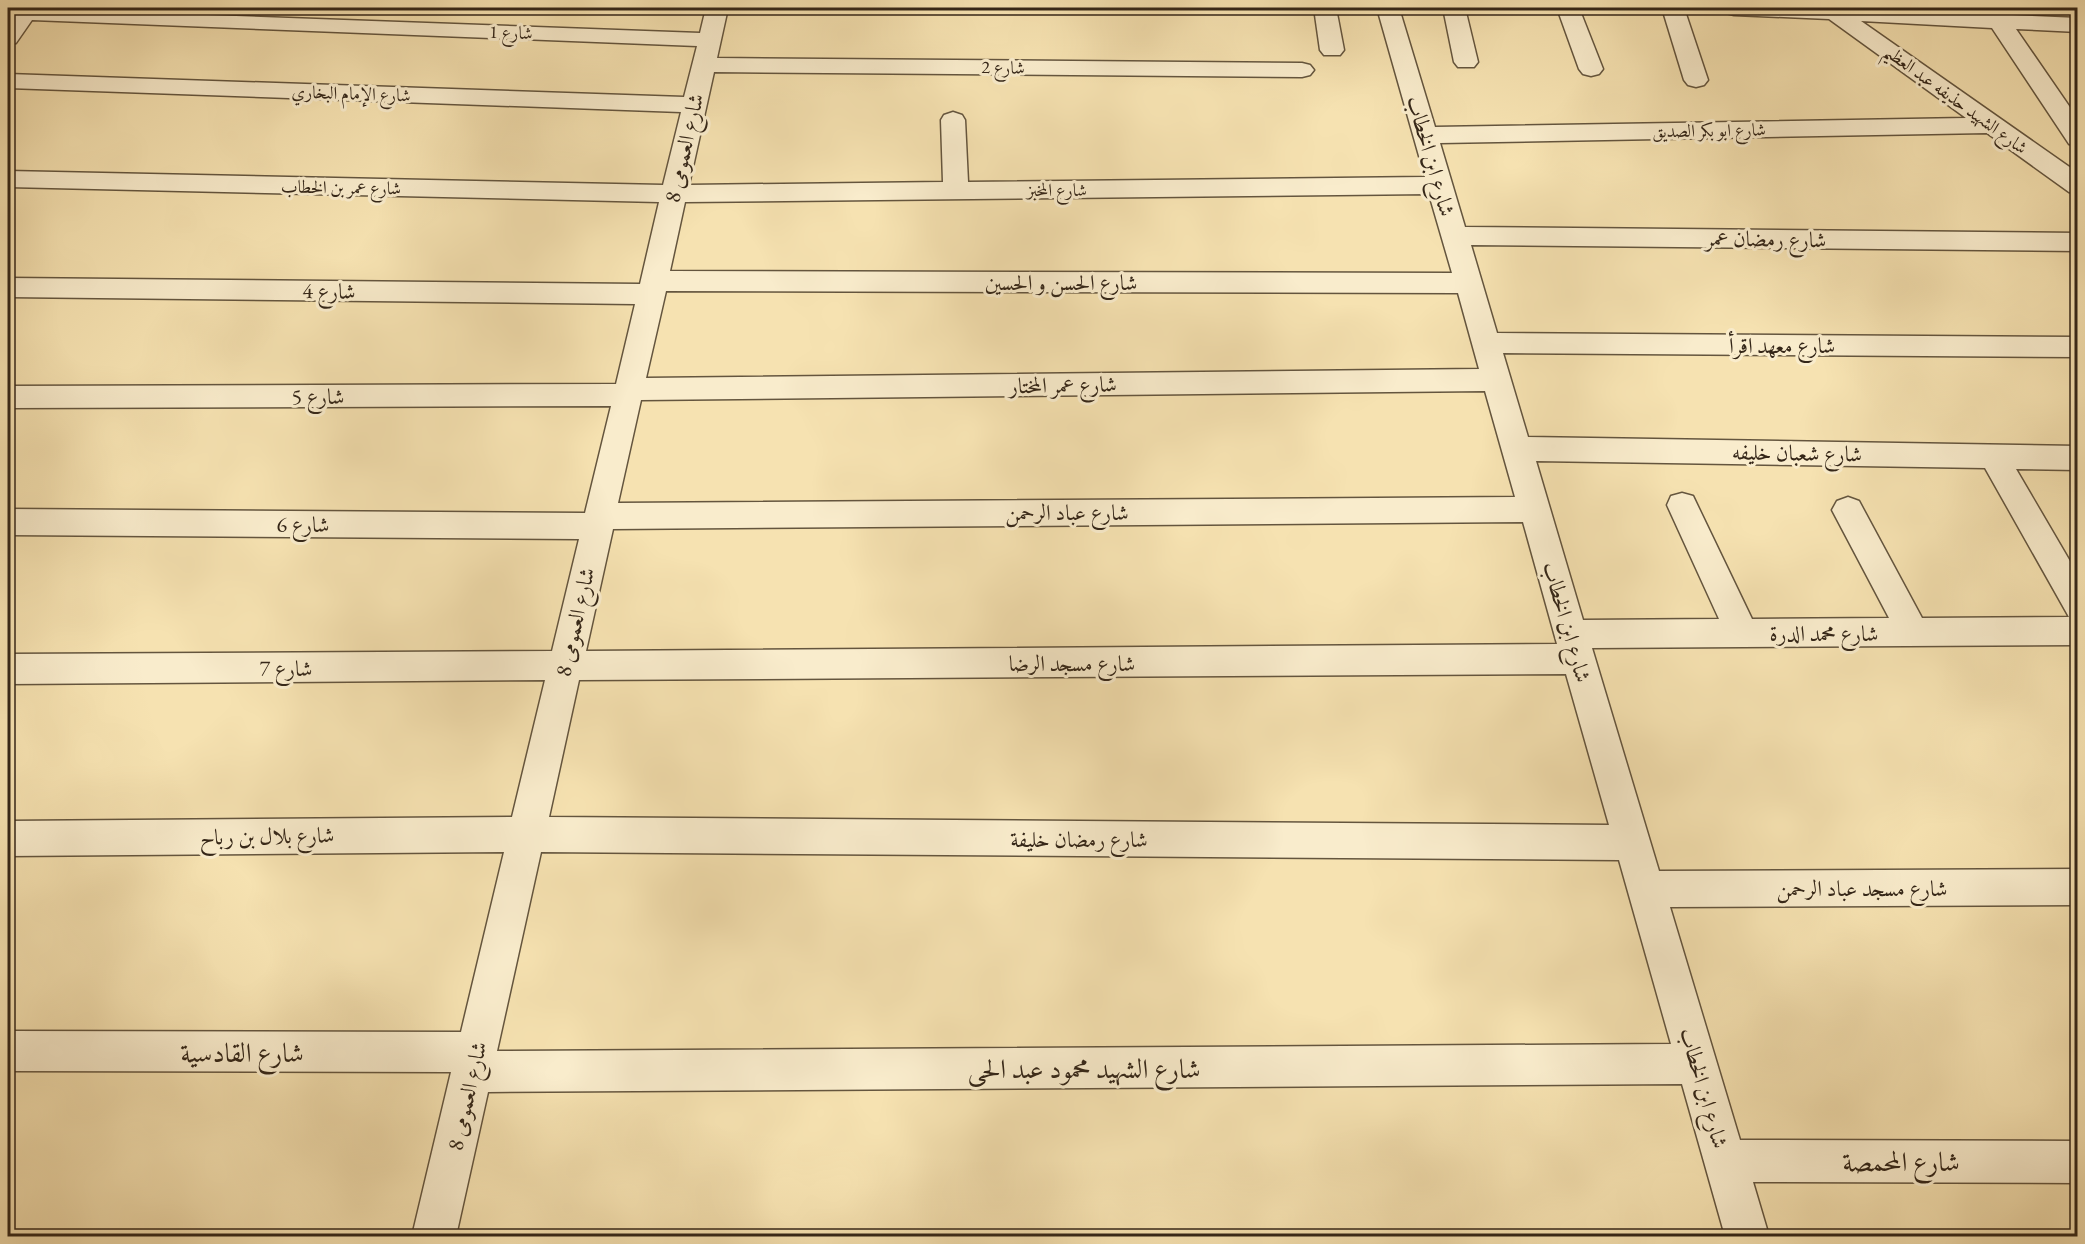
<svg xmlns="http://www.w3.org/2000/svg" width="2085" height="1244" viewBox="0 0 2085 1244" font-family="'EB Garamond',Amiri,serif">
<rect width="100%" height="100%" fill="#f6e2b1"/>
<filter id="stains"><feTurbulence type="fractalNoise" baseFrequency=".00333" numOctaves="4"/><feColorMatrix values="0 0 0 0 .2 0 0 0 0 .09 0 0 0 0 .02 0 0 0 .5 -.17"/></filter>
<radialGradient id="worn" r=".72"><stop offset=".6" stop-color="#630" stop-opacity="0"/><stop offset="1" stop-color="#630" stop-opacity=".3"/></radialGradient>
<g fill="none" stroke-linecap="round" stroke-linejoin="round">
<defs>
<g id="street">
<path d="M 18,8 L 700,33 L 706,8 L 728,8 L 717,58 L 1302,63 L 1310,65 L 1314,70 L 1310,75 L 1302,77 L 714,72 L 689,185 L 943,182 L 941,120 L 944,115 L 953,112 L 962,115 L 965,120 L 968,182 L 1425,177 L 1377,8 L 1399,8 L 1435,127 L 1966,118 L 1829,19 L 1734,15 L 1726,13 L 1723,8 L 1861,8 L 2078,18 L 2078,32 L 2016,29 L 2078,119 L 2078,146 L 2069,144 L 1992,28 L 1861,21 L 2078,173 L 2078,194 L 2069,192 L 1987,133 L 1440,143 L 1465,227 L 2078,233 L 2078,251 L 1471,245 L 1497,333 L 2078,337 L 2078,357 L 1503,353 L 1528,437 L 2078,446 L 2078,470 L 2016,469 L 2078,575 L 2078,645 L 1592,648 L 1659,871 L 2078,869 L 2078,905 L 1670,907 L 1740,1140 L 2078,1141 L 2078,1183 L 1753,1182 L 1769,1236 L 1725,1236 L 1682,1084 L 488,1092 L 456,1236 L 412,1236 L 451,1072 L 8,1071 L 8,1031 L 461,1032 L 504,852 L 8,856 L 8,821 L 512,817 L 545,680 L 8,684 L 8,654 L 552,651 L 579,539 L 8,535 L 8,509 L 585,513 L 611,406 L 8,408 L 8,386 L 616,384 L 635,304 L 8,297 L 8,278 L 640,284 L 659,202 L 8,187 L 8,171 L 663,185 L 681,112 L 8,88 L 8,74 L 684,97 L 697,46 L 32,20 L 16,43 L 8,45 L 8,22 ZM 1429,194 L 1452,273 L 670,271 L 685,202 ZM 666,291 L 1458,293 L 1479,369 L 646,378 ZM 1485,391 L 1515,497 L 618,503 L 641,400 ZM 1536,461 L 1985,468 L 2069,617 L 1922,618 L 1859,501 L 1848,497 L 1837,501 L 1832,510 L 1889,618 L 1752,619 L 1693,496 L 1682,493 L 1671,496 L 1667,505 L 1719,619 L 1583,620 ZM 1523,522 L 1557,644 L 586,651 L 613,529 ZM 1566,674 L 1609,825 L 549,817 L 579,680 ZM 541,852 L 1619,860 L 1671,1044 L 497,1051 Z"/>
<polygon points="1314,8 1336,8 1344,50 1340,55 1324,55 1320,50"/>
<polygon points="1443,8 1465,8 1478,62 1474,67 1458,67 1454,62"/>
<polygon points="1557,8 1579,8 1603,69 1599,74 1591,76 1583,74 1579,69"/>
<polygon points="1662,8 1684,8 1708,80 1704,85 1696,87 1688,85 1684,80"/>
</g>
</defs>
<use href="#street" stroke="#64553e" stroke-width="3"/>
<use href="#street" fill="#f9eccc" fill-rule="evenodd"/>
</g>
<g text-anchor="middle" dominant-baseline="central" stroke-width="6" stroke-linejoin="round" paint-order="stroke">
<g font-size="18" fill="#342618" stroke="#f9eccc">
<text transform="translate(511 32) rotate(2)">شارع 1</text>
<text transform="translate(1003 67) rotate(1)">شارع 2</text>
<text transform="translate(351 93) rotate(2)">شارع الإمام البخاري</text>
<text transform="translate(1956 99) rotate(36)">شارع الشهيد حذيفه عبد العظيم</text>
<text transform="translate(1709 130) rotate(-1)">شارع ابو بكر الصديق</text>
<text transform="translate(341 187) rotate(1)">شارع عمر بن الخطاب</text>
<text x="1057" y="189">شارع المخبز</text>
</g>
<g font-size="22" fill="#342618" stroke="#f9eccc">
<text transform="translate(684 148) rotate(-77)">شارع العمومى 8</text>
<text transform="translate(1431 156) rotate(74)">شارع ابن الخطاب</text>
<text transform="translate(1766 239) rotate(1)">شارع رمضان عمر</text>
<text x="1061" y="282">شارع الحسن و الحسين</text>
<text transform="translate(329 291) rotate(1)">شارع 4</text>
<text x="1782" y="345">شارع معهد اقرأ</text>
<text transform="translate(1063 385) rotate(-1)">شارع عمر المختار</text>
<text x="318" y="396">شارع 5</text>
<text transform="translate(1797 453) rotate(1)">شارع شعبان خليفه</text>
<text x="1067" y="512">شارع عباد الرحمن</text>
<text x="303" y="524">شارع 6</text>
<text transform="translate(575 622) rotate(-77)">شارع العمومى 8</text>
<text transform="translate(1567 622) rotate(74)">شارع ابن الخطاب</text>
<text x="1824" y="633">شارع محمد الدرة</text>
<text x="1072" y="663">شارع مسجد الرضا</text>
<text x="286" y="668">شارع 7</text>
<text transform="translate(267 836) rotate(-1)">شارع بلال بن رباح</text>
<text x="1079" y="839">شارع رمضان خليفة</text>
<text x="1862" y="888">شارع مسجد عباد الرحمن</text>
<text transform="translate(1704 1088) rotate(74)">شارع ابن الخطاب</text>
<text transform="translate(467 1096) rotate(-77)">شارع العمومى 8</text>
</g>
<g font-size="27" fill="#342618" stroke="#f9eccc">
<text x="242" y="1052">شارع القادسية</text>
<text x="1084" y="1068">شارع الشهيد محمود عبد الحى</text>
<text x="1901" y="1161">شارع المحمصة</text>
</g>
</g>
<rect width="2085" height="1244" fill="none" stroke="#f6e2b1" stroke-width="30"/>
<rect x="9" y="9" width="2067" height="1226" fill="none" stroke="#342618" stroke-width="3"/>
<rect x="15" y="15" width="2055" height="1214" fill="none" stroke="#342618" stroke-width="1.5"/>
<rect width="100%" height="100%" filter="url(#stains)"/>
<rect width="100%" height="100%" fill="url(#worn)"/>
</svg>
